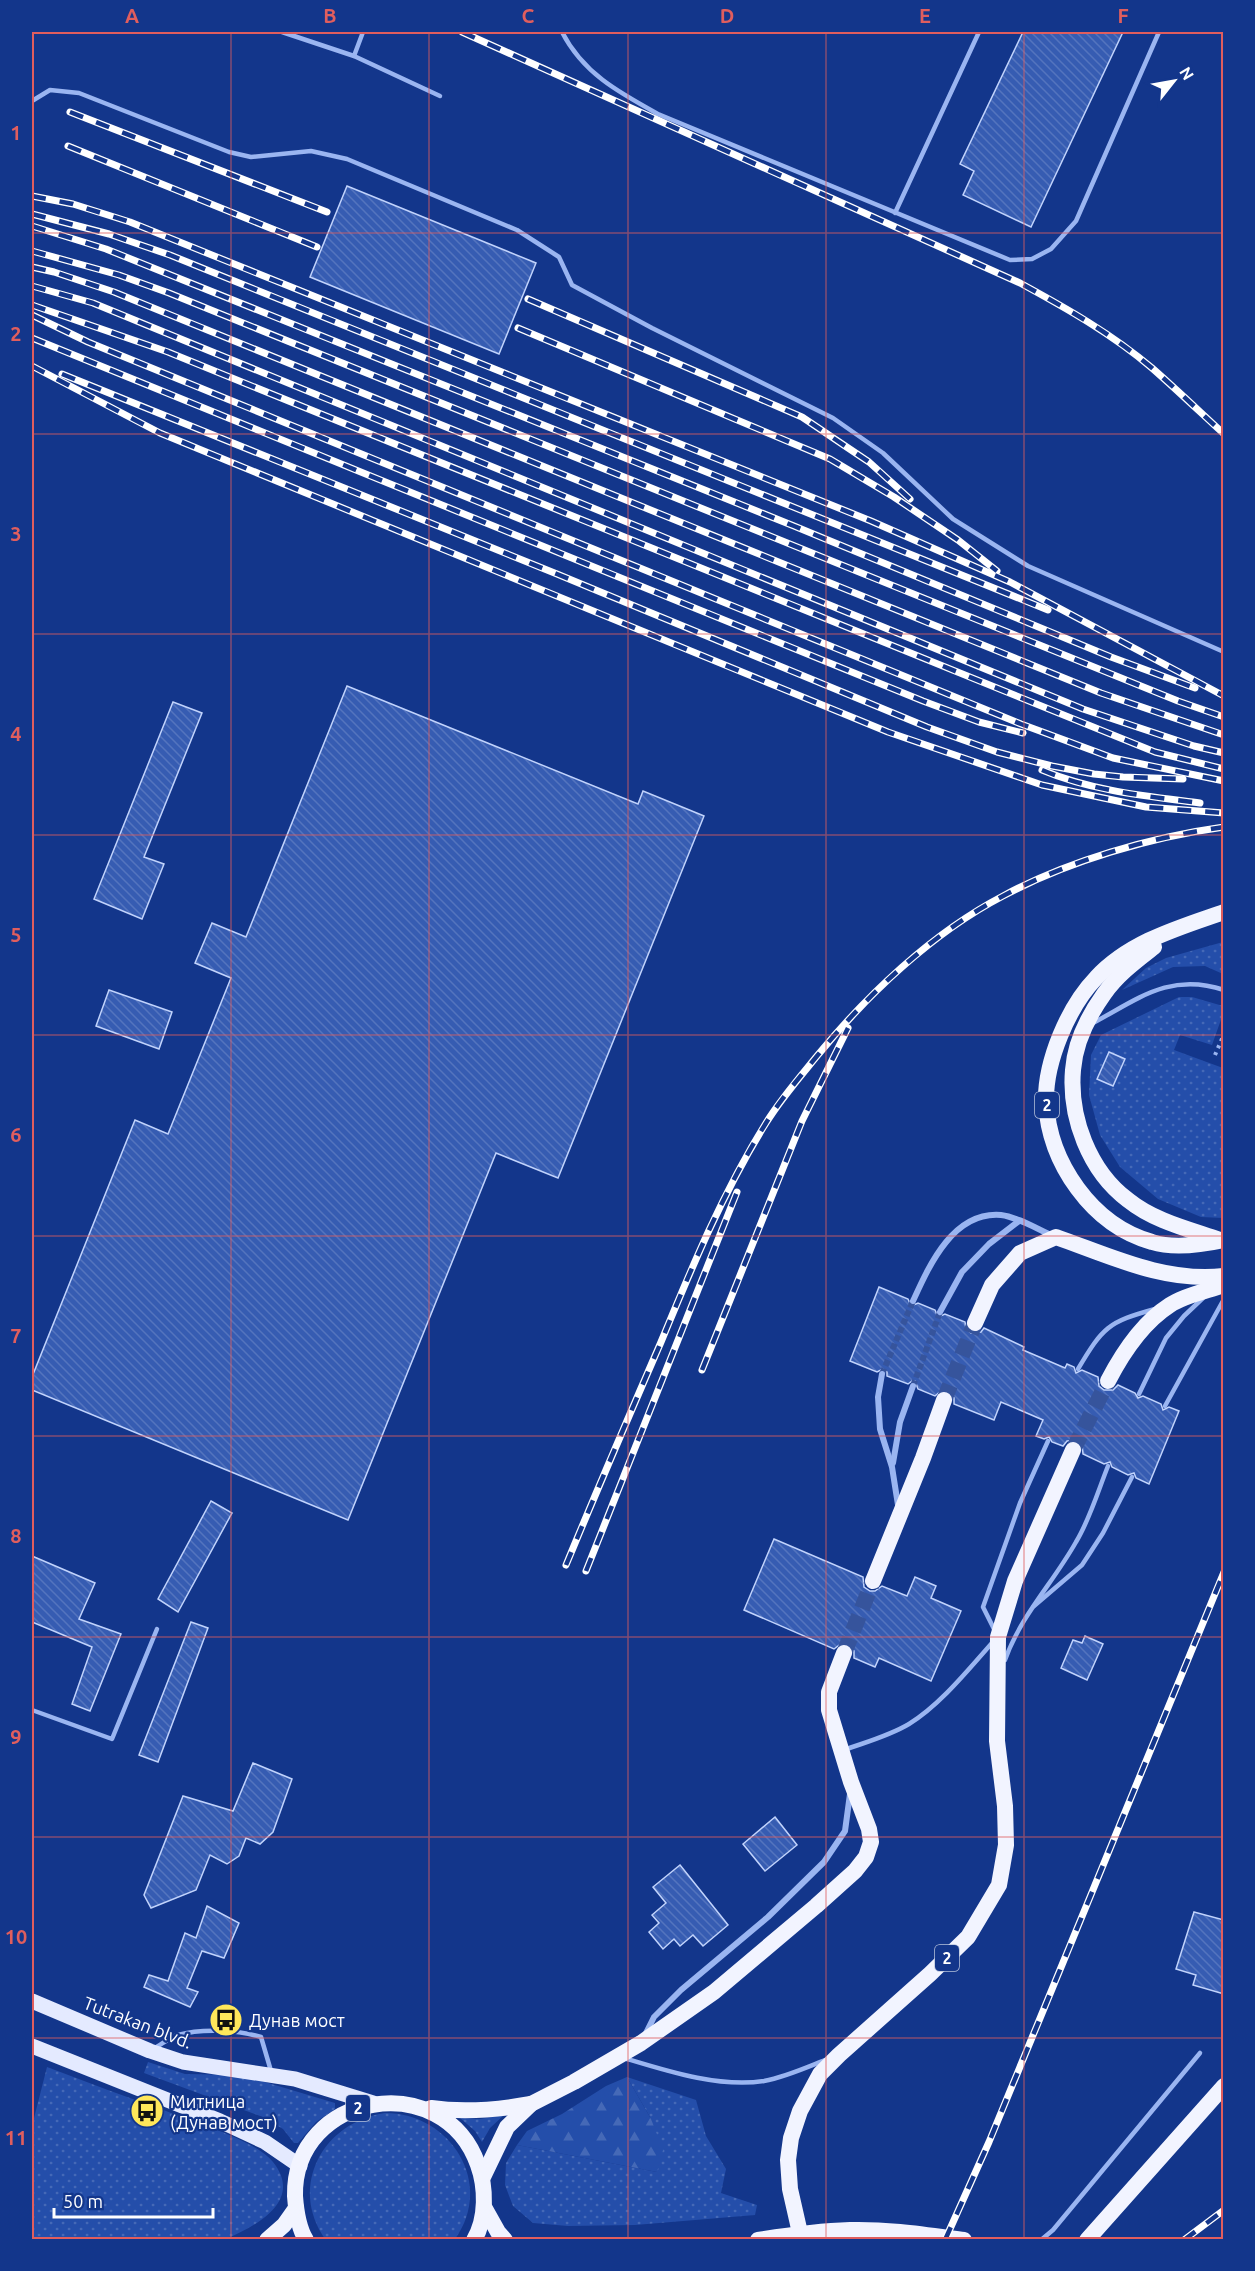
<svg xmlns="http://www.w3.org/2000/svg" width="1255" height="2271" viewBox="0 0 1255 2271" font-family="Ubuntu,sans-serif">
<defs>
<pattern id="grass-dots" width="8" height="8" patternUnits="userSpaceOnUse" patternTransform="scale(1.5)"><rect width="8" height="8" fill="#244eaa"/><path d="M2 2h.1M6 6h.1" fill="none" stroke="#4569b7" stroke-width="1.8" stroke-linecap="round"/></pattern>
<pattern id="forest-firs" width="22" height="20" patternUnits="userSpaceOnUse" patternTransform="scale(1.5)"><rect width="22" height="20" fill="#244eaa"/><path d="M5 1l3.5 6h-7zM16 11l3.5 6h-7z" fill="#4569b7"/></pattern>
<pattern id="building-back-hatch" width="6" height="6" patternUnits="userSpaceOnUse" patternTransform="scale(1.5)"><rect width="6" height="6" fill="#365cb2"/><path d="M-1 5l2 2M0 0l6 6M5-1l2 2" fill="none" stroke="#5474be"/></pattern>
</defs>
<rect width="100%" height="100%" fill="#13368b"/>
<g fill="url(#grass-dots)">
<polygon points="1223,942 1223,974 1205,966 1173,967 1122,990 1146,968 1166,958"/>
<polygon points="1179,997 1192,997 1223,1006 1223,1014 1212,1045 1180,1035 1174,1050 1223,1068 1223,1218 1201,1217 1158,1199 1120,1167 1100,1135 1089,1095 1091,1055 1101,1035"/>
<polygon points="148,2062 185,2074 241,2075 335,2103 335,2109 316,2122 298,2143 294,2143 283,2129 263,2117 144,2073"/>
<path d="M 47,2067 C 87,2082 126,2097 166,2111 C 194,2122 255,2140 273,2162 C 304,2201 256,2226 226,2239 L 32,2239 L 32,2126 Z"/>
<polygon points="627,2077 696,2100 706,2136 726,2169 721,2193 757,2205 755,2215 635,2225 568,2226 533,2223 513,2206 505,2185 506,2163 517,2145 657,2172 651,2119"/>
<path d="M 385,2113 C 450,2113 495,2183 455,2239 L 325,2239 C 288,2186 323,2122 385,2113 Z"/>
<polygon points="504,2115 490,2128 482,2142 475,2131 460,2118 480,2119"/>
</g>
<polygon fill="url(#forest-firs)" points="627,2077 651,2119 663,2150 657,2172 517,2145 527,2131 562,2114 606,2086"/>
<g fill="url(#building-back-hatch)" stroke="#c1d3fc" stroke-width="1.5">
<polygon points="1023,32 1123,32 1031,227 963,195 974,171 960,164"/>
<polygon points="347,186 536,263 499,354 310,277"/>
<polygon points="347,686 638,804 643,791 704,816 558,1178 496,1153 348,1520 32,1390 32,1377 135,1120 168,1134 231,978 195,963 212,923 246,937"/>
<polygon points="173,702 202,713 144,857 164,864 142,919 94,899"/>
<polygon points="109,990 172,1012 159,1049 96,1026"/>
<polygon points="1109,1052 1125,1059 1113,1086 1097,1079"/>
<polygon points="879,1287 908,1299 911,1306 918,1303 935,1310 938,1317 945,1314 965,1322 966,1329 971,1333 981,1332 984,1328 1024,1347 1023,1350 1065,1368 1067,1364 1074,1367 1076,1373 1082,1370 1098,1377 1099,1386 1104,1390 1113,1390 1118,1385 1135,1393 1138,1398 1143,1396 1161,1404 1163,1410 1169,1407 1179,1411 1149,1484 1136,1478 1134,1473 1128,1475 1112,1467 1110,1462 1104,1464 1083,1454 1082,1444 1077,1440 1067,1441 1063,1446 1052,1442 1049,1437 1044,1439 1036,1436 1043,1420 1001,1402 994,1420 954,1404 954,1398 948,1390 942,1390 935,1396 918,1389 915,1381 912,1381 908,1384 887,1376 887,1372 883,1369 877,1372 850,1361"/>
<polygon points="211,1501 232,1513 178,1612 158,1599"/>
<polygon points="774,1539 863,1577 864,1587 870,1591 875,1591 882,1586 907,1596 915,1577 936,1586 931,1598 961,1611 931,1681 879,1658 875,1667 854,1658 854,1651 848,1643 842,1643 834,1649 744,1610"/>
<polygon points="32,1556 95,1583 79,1619 121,1634 90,1711 72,1704 92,1647 32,1622"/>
<polygon points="191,1622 208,1628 158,1762 139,1755"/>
<polygon points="1085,1636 1103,1644 1087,1680 1061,1668 1073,1640 1082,1643"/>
<polygon points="253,1763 292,1779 273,1832 260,1844 246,1838 239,1856 227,1864 210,1855 196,1890 151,1908 144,1895 183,1796 233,1811"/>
<polygon points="775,1817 797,1845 765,1871 743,1844"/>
<polygon points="680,1865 728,1925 703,1946 693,1935 680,1946 674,1939 663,1949 649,1932 659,1923 652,1915 666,1903 653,1887"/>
<polygon points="207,1906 239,1923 224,1958 202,1951 187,1988 198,1992 190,2007 144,1987 149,1975 168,1981 185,1933 196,1938"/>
<polygon points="1194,1912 1224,1920 1224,1994 1193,1985 1196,1975 1176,1969"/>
</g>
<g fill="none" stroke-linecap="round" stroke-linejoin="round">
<g stroke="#36549c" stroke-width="6" stroke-dasharray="6 3" stroke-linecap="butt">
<polyline points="882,1374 913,1301"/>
<polyline points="913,1386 940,1312"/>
</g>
<g stroke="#36549c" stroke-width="16" stroke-dasharray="16 8" stroke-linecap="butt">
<polyline points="944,1400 975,1323"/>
<polyline points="1073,1450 1108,1381"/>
<polyline points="844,1653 873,1581"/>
</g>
<polyline stroke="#9ab5f1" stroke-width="4" stroke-dasharray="3 4.5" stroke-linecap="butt" points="1215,1055 1224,1034"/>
<g stroke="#9ab5f1" stroke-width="4.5">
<polyline points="282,32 354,56 440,96"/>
<path d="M 562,32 C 583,73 618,92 658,114 L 1010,260 L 1032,259 L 1051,249 L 1076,221 L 1159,32"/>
<polyline points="354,56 363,32"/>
<polyline points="32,101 50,90 79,93 229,152 251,157 311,151 347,159 517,230 559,257 572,285 652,328 833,418 883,453 953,519 1028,566 1224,652"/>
<polyline points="895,213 979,32"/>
<path d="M 1093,1023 C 1138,999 1170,972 1224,990"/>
<path d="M 1078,1369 C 1103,1327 1108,1322 1155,1309"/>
<polyline points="1139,1394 1166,1338 1184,1316 1203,1298"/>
<polyline points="1165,1406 1224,1299"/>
<polyline points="1034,1606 1082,1565 1103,1533 1132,1477"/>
<polyline points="995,1631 983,1607 1020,1503 1048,1441"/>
<path d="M 1005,1660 C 1021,1615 1053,1583 1076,1542 C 1090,1519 1098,1491 1108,1466"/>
<polyline points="32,1710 112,1739 157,1629"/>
<path d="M 844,1750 C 866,1742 889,1736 909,1724 C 940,1705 968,1670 992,1643"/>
<path d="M 153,2049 C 161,2045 170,2037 178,2035 C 202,2028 238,2030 261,2037 L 271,2071"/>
<path d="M 624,2058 C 667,2071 719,2088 764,2081 C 785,2077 805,2068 825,2060"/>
<polyline points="1041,2240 1053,2230 1200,2053"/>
</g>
<g stroke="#9ab5f1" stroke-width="6">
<path d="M 913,1301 C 929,1266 953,1211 1001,1215 C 1018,1217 1037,1229 1053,1236"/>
<polyline points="940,1312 962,1272 989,1244 1019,1221"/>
<polyline points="882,1374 878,1397 880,1429 892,1467 898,1505"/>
<polyline points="893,1463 900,1422 913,1386"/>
<polyline points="646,2033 654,2017 681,1990 768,1917 824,1862 845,1831 850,1794"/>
</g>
<g stroke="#e4eaff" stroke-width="15">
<polyline points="32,2001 150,2051 183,2062 295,2079 373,2103"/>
<polyline points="32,2046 220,2121 265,2142 300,2166"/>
</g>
<g stroke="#f2f4ff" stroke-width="16">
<path d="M 1224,912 C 1178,928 1129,942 1096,978 C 1068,1007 1045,1062 1046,1102 C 1049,1163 1092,1225 1152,1242 C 1174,1249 1201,1245 1224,1240"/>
<path d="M 1154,947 C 1136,961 1117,975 1104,994 C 1089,1015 1075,1043 1073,1070 C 1069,1117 1089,1171 1128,1200 C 1154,1221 1188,1229 1220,1240"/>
<path d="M 975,1323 L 992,1285 L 1020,1253 L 1056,1237 C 1110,1256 1165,1283 1224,1276"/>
<path d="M 1108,1381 C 1123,1352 1142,1323 1170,1305 C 1185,1295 1207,1291 1224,1285"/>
<polyline points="873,1581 923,1458 944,1400"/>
<path d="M 431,2108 C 465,2113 497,2110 531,2104"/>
<polyline points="483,2177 507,2127 531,2104 574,2082 641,2043 714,1992 816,1906 855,1871 866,1857 871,1842 869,1829 851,1782 829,1710 829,1692 844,1653"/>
<polyline points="484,2207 498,2232 505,2240"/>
<polyline points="800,2233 790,2189 788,2160 791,2138 800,2111 820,2074 839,2055 930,1974 968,1937 999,1885 1006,1845 1005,1806 997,1741 998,1637 1015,1581 1073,1450"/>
<polyline points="267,2240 284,2225 296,2208"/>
<path d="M 306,2240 C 298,2227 296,2210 295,2196 C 293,2092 444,2067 478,2165 C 486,2187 487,2218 474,2240"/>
<path d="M 758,2240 C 789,2235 819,2231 850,2230 C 888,2229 926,2235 964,2240"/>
<polyline points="1087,2240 1224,2086"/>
</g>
<defs>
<g id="rail">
<path d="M 462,32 L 1020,283 C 1066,308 1112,334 1152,368 C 1176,389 1200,412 1224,434"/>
<polyline points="70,112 327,212"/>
<polyline points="68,146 317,247"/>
<polyline points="32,196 73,204 130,222 871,521 1010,582 1224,696"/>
<polyline points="32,214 109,234 170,255 1048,610"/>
<polyline points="32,226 106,249 794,526 1111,657 1195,688"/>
<polyline points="32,251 119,275 169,293 1178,701 1224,717"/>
<polyline points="32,267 54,272 114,292 1101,693 1224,735"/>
<polyline points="32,286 93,303 1083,709 1194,746 1224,753"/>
<polyline points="528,299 802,417 869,462 910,499"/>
<polyline points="32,305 168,352 1155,752 1224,769"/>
<polyline points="32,315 88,342 1021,724 1113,758 1224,781"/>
<polyline points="518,328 830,459 894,497 958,540 997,571"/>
<polyline points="32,338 923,701 979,722 1023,733"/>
<polyline points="32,366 160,433 888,732 1042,785 1146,807 1224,813"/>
<polyline points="62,374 557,574 927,727 997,752 1052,766 1094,774 1123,777 1183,779"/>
<path d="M 1042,770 C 1092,791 1146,796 1200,803"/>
<polyline points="702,1370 802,1121 848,1028"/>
<path d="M 566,1565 C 597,1490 629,1416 661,1342 C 692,1267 723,1192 766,1123 C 780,1100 799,1078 817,1056 C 867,995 932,933 1003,896 C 1068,861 1151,837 1224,827"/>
<polyline points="586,1571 737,1192"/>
<polyline points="945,2240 989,2142 1224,1572"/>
<polyline points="1184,2240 1224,2210"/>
</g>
</defs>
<use href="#rail" stroke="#fff" stroke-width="7"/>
<use href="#rail" stroke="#13368b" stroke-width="4.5" stroke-dasharray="14" stroke-linecap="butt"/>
</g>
<path fill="none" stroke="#e05e5e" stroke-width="1.5" stroke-opacity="0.55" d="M 231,32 L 231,2240M 429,32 L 429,2240M 628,32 L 628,2240M 826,32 L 826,2240M 1024,32 L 1024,2240M 32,233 L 1224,233M 32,434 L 1224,434M 32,634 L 1224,634M 32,835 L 1224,835M 32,1035 L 1224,1035M 32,1236 L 1224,1236M 32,1436 L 1224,1436M 32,1637 L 1224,1637M 32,1837 L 1224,1837M 32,2038 L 1224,2038"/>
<defs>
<symbol id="bus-disc" viewBox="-11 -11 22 22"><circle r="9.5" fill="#ffe75a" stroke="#13368b"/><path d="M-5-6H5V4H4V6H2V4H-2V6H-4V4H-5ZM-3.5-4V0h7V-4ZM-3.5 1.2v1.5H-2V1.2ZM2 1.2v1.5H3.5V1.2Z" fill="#111"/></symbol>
</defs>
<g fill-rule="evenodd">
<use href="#bus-disc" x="207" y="2001" width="38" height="38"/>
<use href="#bus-disc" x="128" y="2092" width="38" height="38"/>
</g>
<g text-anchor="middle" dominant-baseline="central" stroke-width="4.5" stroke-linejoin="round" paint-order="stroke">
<g fill="#13368b" stroke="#b8c3dc" stroke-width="1.5">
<rect x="1035" y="1092" width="24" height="26" rx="4.5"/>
<rect x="935" y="1945" width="24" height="26" rx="4.5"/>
<rect x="346" y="2095" width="24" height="26" rx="4.5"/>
</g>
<g font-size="16" font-weight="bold" fill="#fff">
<text x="1047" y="1105">2</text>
<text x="947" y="1958">2</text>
<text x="358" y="2108">2</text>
</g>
<g font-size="18" fill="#fff" stroke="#13368b" text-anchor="start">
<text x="249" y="2020">Дунав мост</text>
<text x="170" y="2101">Митница<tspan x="170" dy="21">(Дунав мост)</tspan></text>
</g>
<g font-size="18" fill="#fff" stroke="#13368b">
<text transform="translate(138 2022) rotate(21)">Tutrakan blvd.</text>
</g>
</g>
<rect width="1255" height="2271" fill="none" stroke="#13368b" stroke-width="66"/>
<g transform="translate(1174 81) rotate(59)" stroke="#13368b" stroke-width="4.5" paint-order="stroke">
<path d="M0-4.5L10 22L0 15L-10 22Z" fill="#ffffff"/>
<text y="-9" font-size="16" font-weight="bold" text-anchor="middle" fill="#ffffff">N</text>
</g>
<path d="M54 2208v9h159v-9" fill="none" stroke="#ffffff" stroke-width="3"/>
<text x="63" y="2208" font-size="18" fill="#ffffff" stroke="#13368b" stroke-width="4.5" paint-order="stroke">50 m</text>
<rect x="33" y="33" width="1189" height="2205" fill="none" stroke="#e05e5e" stroke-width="2"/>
<g font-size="20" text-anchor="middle" font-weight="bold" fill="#e05e5e">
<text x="132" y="23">A</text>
<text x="330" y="23">B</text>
<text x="528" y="23">C</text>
<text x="727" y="23">D</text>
<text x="925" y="23">E</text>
<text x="1123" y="23">F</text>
<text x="16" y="140">1</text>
<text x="16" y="341">2</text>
<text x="16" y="541">3</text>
<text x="16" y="741">4</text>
<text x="16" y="942">5</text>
<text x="16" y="1142">6</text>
<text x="16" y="1343">7</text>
<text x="16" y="1543">8</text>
<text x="16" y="1744">9</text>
<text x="16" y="1944">10</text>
<text x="16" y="2145">11</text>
</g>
</svg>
